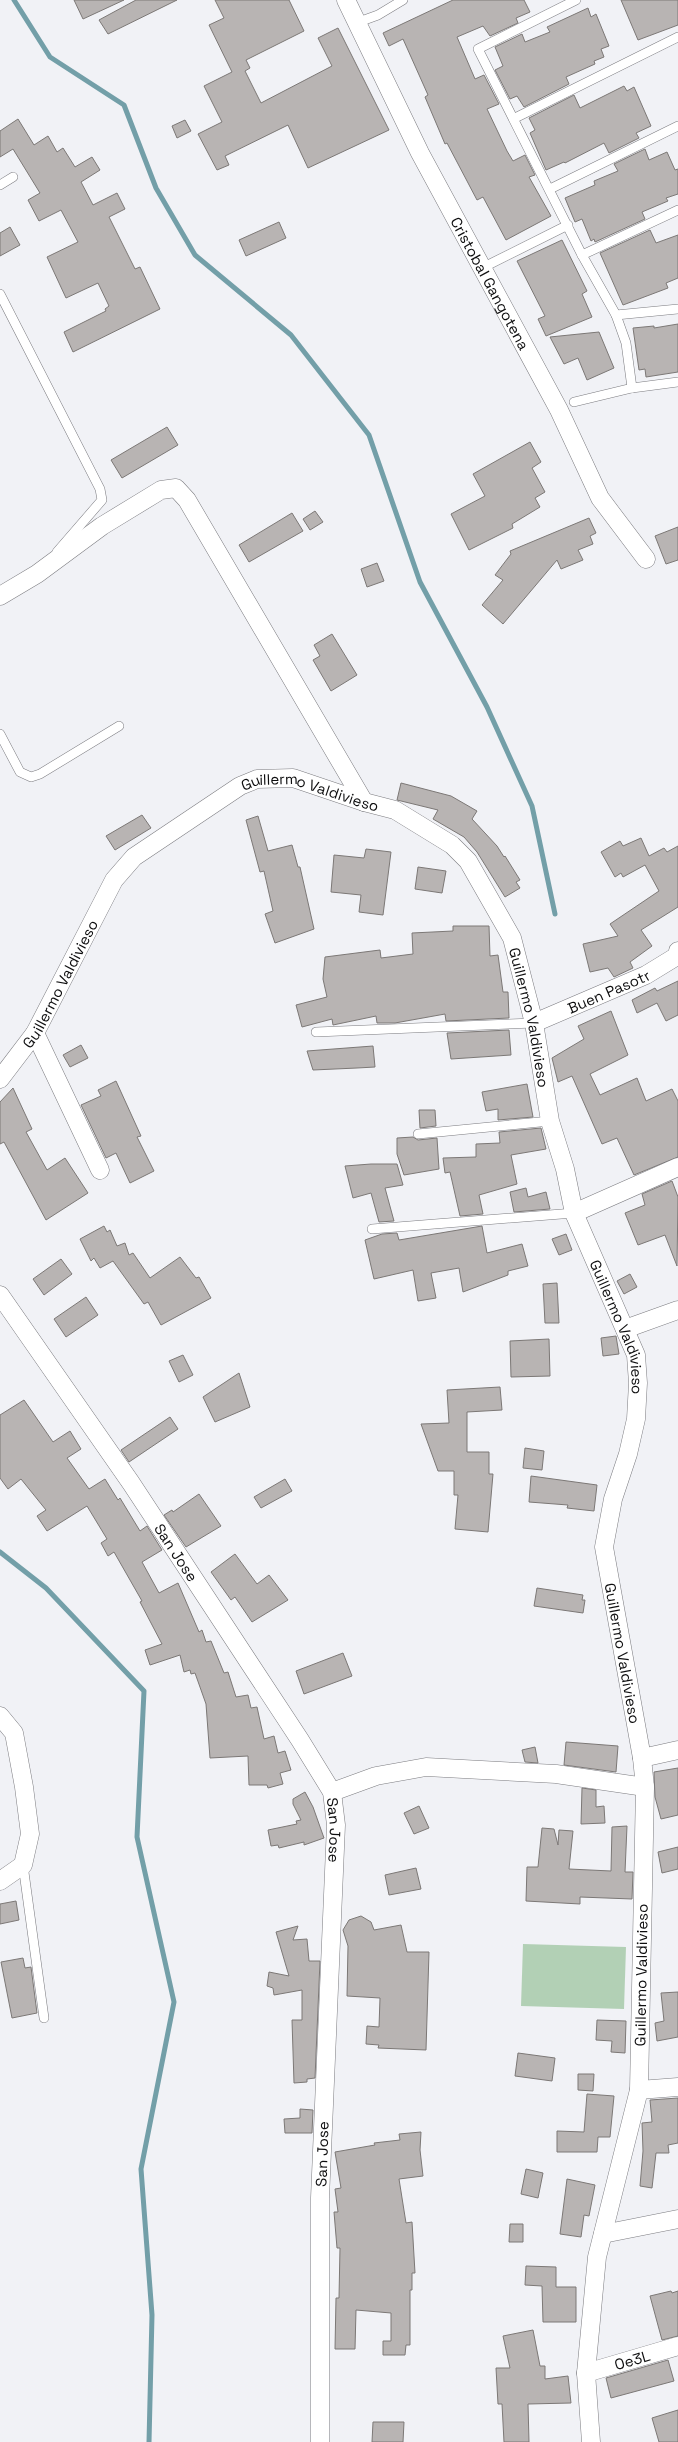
<svg xmlns="http://www.w3.org/2000/svg" width="678" height="2442" viewBox="0 0 678 2442" font-family="'Space Grotesk',sans-serif">
<rect width="100%" height="100%" fill="#f1f2f6"/>
<polygon fill="#b2d0b5" points="523,1944 626,1947 624,2009 521,2006"/>
<g fill="none" stroke-linecap="round" stroke-linejoin="round">
<g stroke="#739fa8" stroke-width="5">
<polyline points="14,0 50,57 124,105 156,188 195,255 291,335 369,435 420,582 487,707 532,806 555,914"/>
<polyline points="0,1552 46,1588 144,1691 137,1837 174,2002 141,2169 152,2315 149,2442"/>
</g>
</g>
<g fill="#b8b4b3" stroke="#7c7876">
<polygon points="74,0 124,0 83,19"/>
<polygon points="136,0 177,0 108,34 99,20"/>
<polygon points="215,0 289,0 304,31 246,60 250,68 245,71 261,103 332,66 318,38 338,28 389,130 308,168 288,125 225,156 229,165 217,170 198,134 222,122 204,86 232,72 209,25 224,18"/>
<polygon points="453,0 524,0 530,12 516,18 518,23 490,36 483,26 457,37 475,79 484,75 499,104 487,109 507,151 513,161 525,155 535,175 529,177 551,216 506,240 483,197 477,200 447,143 445,144 425,97 428,95 403,39 389,46 383,33"/>
<polygon points="621,0 678,0 678,25 638,40"/>
<polygon points="588,8 591,17 596,14 609,46 601,49 604,57 594,61 595,64 566,77 569,84 524,107 517,96 510,99 495,70 503,66 495,47 522,34 525,42 550,32 547,27"/>
<polygon points="624,86 627,91 634,87 651,126 636,133 639,138 609,153 604,143 565,163 564,162 546,170 530,133 535,130 529,118 574,95 580,108"/>
<polygon points="18,119 34,145 48,136 57,152 63,148 75,167 92,157 100,170 81,182 93,205 117,193 125,209 109,217 135,269 140,267 160,309 73,352 64,332 106,311 105,309 109,306 98,283 66,298 47,257 78,242 61,210 39,221 28,200 40,193 13,149 0,157 0,131"/>
<polygon points="185,120 191,131 177,138 172,126"/>
<polygon points="645,149 649,160 667,152 675,170 678,169 678,194 666,198 668,201 642,212 645,219 595,242 594,239 591,241 582,219 575,222 565,198 595,185 594,181 618,171 614,164"/>
<polygon points="279,222 286,238 246,256 239,240"/>
<polygon points="10,227 20,245 0,256 0,233"/>
<polygon points="650,230 656,243 678,235 678,278 666,283 668,288 623,305 600,253"/>
<polygon points="562,240 587,291 582,294 592,317 546,336 538,319 545,316 517,261"/>
<polygon points="678,324 678,372 646,377 645,369 639,370 633,328 654,326 654,328"/>
<polygon points="599,332 614,368 587,380 578,358 564,364 550,337"/>
<polygon points="167,427 178,445 122,478 111,460"/>
<polygon points="530,442 541,462 532,468 545,492 535,498 540,507 512,524 513,528 469,550 451,514 485,496 473,474"/>
<polygon points="315,511 323,522 310,530 303,519"/>
<polygon points="292,513 303,531 249,562 239,545"/>
<polygon points="589,518 596,533 590,536 593,544 578,550 583,560 561,569 557,560 503,624 482,605 503,580 495,575 511,554 510,551"/>
<polygon points="678,527 678,560 666,564 655,536"/>
<polygon points="377,563 384,581 367,587 361,569"/>
<polygon points="332,634 357,675 331,691 313,660 320,656 314,645"/>
<polygon points="401,783 451,796 477,811 472,819 497,846 504,857 505,856 520,880 516,882 520,888 505,897 477,852 464,837 433,819 438,810 397,800"/>
<polygon points="142,815 151,828 115,850 106,836"/>
<polygon points="258,816 268,851 292,845 298,867 300,867 314,929 275,943 265,914 273,911 264,871 260,872 246,820"/>
<polygon points="641,838 649,856 664,848 667,852 678,846 678,907 641,930 652,946 630,962 633,968 614,977 608,968 590,972 583,944 618,936 610,924 659,891 645,865 623,877 621,873 615,877 601,852 620,841 623,846"/>
<polygon points="366,849 391,852 383,915 359,912 361,895 331,892 334,855 364,858"/>
<polygon points="418,867 446,871 442,893 415,889"/>
<polygon points="453,926 489,926 490,956 498,955 503,992 508,992 509,1018 446,1021 445,1014 395,1023 377,1023 376,1016 333,1025 332,1019 302,1027 296,1005 327,997 323,979 325,957 380,950 381,958 413,954 412,933 453,931"/>
<polygon points="678,981 678,1015 666,1021 657,1003 637,1013 632,1000 655,988 657,991"/>
<polygon points="611,1011 628,1055 590,1074 600,1095 637,1078 646,1101 672,1089 678,1101 678,1157 634,1175 617,1138 602,1144 572,1076 558,1082 552,1058 584,1039 578,1026"/>
<polygon points="509,1030 511,1055 451,1059 447,1033"/>
<polygon points="81,1045 88,1058 70,1067 63,1055"/>
<polygon points="373,1046 375,1067 357,1068 313,1070 307,1051"/>
<polygon points="116,1081 141,1136 137,1137 154,1171 130,1183 116,1153 106,1158 81,1105 101,1096 98,1090"/>
<polygon points="527,1084 533,1117 498,1120 498,1109 486,1111 482,1092"/>
<polygon points="13,1088 32,1129 26,1132 47,1170 65,1158 88,1193 46,1220 4,1142 0,1144 0,1102"/>
<polygon points="419,1110 435,1110 436,1126 420,1128"/>
<polygon points="541,1128 546,1149 511,1155 517,1184 479,1195 483,1214 460,1216 450,1172 445,1173 443,1158 476,1157 476,1144 500,1143 499,1132"/>
<polygon points="413,1137 418,1140 437,1138 439,1169 404,1175 397,1154 397,1138"/>
<polygon points="371,1164 397,1164 403,1185 385,1188 394,1221 379,1222 371,1193 353,1198 345,1166"/>
<polygon points="672,1181 678,1197 677,1266 665,1235 638,1245 625,1213 645,1205 642,1194"/>
<polygon points="526,1188 528,1197 546,1192 550,1209 514,1212 510,1192"/>
<polygon points="104,1226 107,1232 110,1230 117,1246 125,1243 129,1255 133,1253 150,1278 180,1257 196,1278 199,1277 211,1298 161,1325 148,1302 144,1304 113,1261 100,1268 94,1258 91,1261 80,1239"/>
<polygon points="482,1226 487,1253 522,1244 528,1266 508,1271 508,1275 463,1292 459,1268 431,1273 436,1298 418,1301 413,1270 374,1279 365,1240 382,1234 397,1233 399,1240"/>
<polygon points="566,1234 572,1250 559,1255 552,1239"/>
<polygon points="61,1259 72,1274 44,1295 33,1279"/>
<polygon points="630,1274 637,1287 624,1294 617,1281"/>
<polygon points="557,1283 559,1323 545,1323 543,1284"/>
<polygon points="86,1297 98,1315 66,1337 54,1319"/>
<polygon points="616,1336 619,1354 603,1356 601,1338"/>
<polygon points="549,1339 550,1376 511,1377 510,1341"/>
<polygon points="183,1355 193,1375 179,1382 169,1361"/>
<polygon points="239,1373 250,1407 215,1422 203,1397"/>
<polygon points="500,1387 502,1410 467,1412 467,1452 489,1452 489,1474 493,1474 488,1532 455,1529 458,1495 454,1495 454,1471 438,1471 421,1424 449,1423 447,1390"/>
<polygon points="24,1400 53,1442 70,1431 81,1449 67,1458 89,1489 105,1479 118,1500 120,1498 140,1531 147,1526 162,1550 142,1562 159,1593 178,1583 199,1632 202,1630 206,1642 211,1641 224,1673 228,1672 236,1697 248,1695 251,1708 257,1707 264,1739 274,1736 278,1753 285,1751 291,1770 280,1773 283,1784 268,1788 267,1785 249,1785 248,1756 210,1758 206,1704 195,1673 191,1674 190,1670 184,1672 180,1655 150,1665 145,1650 162,1644 140,1602 142,1601 114,1552 108,1556 101,1543 107,1539 87,1506 47,1531 37,1516 46,1510 21,1479 8,1489 0,1478 0,1415"/>
<polygon points="170,1417 178,1429 129,1462 121,1450"/>
<polygon points="525,1448 544,1451 542,1470 523,1468"/>
<polygon points="531,1476 597,1485 594,1511 567,1508 568,1505 529,1502"/>
<polygon points="285,1479 292,1491 261,1508 254,1497"/>
<polygon points="199,1494 221,1526 186,1547 164,1515 172,1510 173,1512"/>
<polygon points="235,1554 257,1584 269,1575 288,1600 252,1622 235,1597 231,1600 211,1572"/>
<polygon points="537,1588 583,1595 582,1600 585,1600 583,1613 534,1606"/>
<polygon points="343,1653 352,1676 304,1694 296,1671"/>
<polygon points="566,1742 618,1746 616,1772 564,1765"/>
<polygon points="535,1747 538,1763 525,1762 522,1750"/>
<polygon points="678,1768 678,1815 661,1819 655,1797 654,1772"/>
<polygon points="582,1788 596,1790 596,1807 604,1806 605,1823 581,1824"/>
<polygon points="305,1792 313,1807 324,1838 304,1845 304,1842 279,1848 278,1845 271,1846 268,1830 297,1824 296,1821 301,1820 293,1804 293,1799"/>
<polygon points="419,1806 429,1828 414,1834 404,1813"/>
<polygon points="627,1826 625,1872 633,1872 632,1899 580,1897 580,1904 526,1901 527,1867 538,1867 542,1828 554,1829 558,1845 559,1830 573,1831 569,1869 611,1871 612,1827"/>
<polygon points="678,1847 678,1869 662,1873 658,1852"/>
<polygon points="416,1868 421,1889 389,1895 385,1875"/>
<polygon points="16,1901 19,1920 0,1924 0,1904"/>
<polygon points="361,1916 371,1922 374,1930 401,1925 407,1952 429,1952 426,2050 378,2048 379,2045 366,2044 367,2026 379,2027 380,1998 347,1996 348,1946 343,1930 349,1920"/>
<polygon points="298,1926 293,1940 307,1939 309,1961 320,1961 315,2078 307,2079 307,2082 294,2083 292,2020 302,2020 302,1990 274,1995 273,1988 267,1986 269,1972 289,1976 276,1932"/>
<polygon points="23,1958 25,1968 31,1967 37,2013 12,2018 1,1962"/>
<polygon points="678,1992 678,2037 657,2041 655,2023 664,2021 661,1993"/>
<polygon points="597,2020 626,2021 625,2053 611,2052 612,2041 596,2040"/>
<polygon points="518,2053 555,2058 552,2081 515,2076"/>
<polygon points="578,2074 594,2074 593,2091 578,2090"/>
<polygon points="587,2094 614,2096 610,2137 598,2137 597,2152 557,2152 557,2131 584,2132"/>
<polygon points="678,2098 678,2143 668,2145 669,2153 656,2153 652,2188 640,2186 643,2151 642,2123 652,2122 650,2100"/>
<polygon points="300,2109 313,2110 312,2133 285,2133 284,2119 300,2118"/>
<polygon points="421,2132 420,2150 423,2176 399,2179 406,2223 412,2222 415,2273 412,2273 412,2290 410,2290 410,2345 406,2345 405,2355 383,2355 383,2341 391,2341 391,2313 356,2310 355,2349 335,2349 336,2298 339,2298 340,2248 337,2248 334,2212 338,2212 335,2189 341,2188 335,2152 375,2145 374,2143 400,2140 399,2134"/>
<polygon points="526,2169 543,2173 538,2198 521,2194"/>
<polygon points="567,2179 595,2185 589,2216 584,2215 581,2237 560,2234"/>
<polygon points="510,2224 523,2224 523,2242 509,2242"/>
<polygon points="526,2266 556,2267 556,2287 576,2287 576,2322 543,2322 542,2286 525,2285"/>
<polygon points="671,2291 672,2293 678,2291 678,2336 662,2340 650,2296"/>
<polygon points="533,2330 540,2366 545,2366 545,2379 568,2376 571,2403 528,2404 529,2442 504,2442 502,2404 498,2404 496,2368 510,2368 503,2336"/>
<polygon points="668,2360 674,2381 611,2398 606,2378"/>
<polygon points="678,2410 678,2442 659,2442 652,2418"/>
<polygon points="373,2422 404,2422 403,2442 372,2442"/>
</g>
<g fill="none" stroke-linecap="round" stroke-linejoin="round">
<defs>
<g id="service">
<polyline points="576,0 478,49 582,255 616,315 626,343 632,388"/>
<polyline points="356,23 378,15 403,0"/>
<polyline points="515,118 678,37"/>
<polyline points="0,185 13,177"/>
<polyline points="550,189 678,126"/>
<polyline points="582,255 678,210"/>
<polyline points="482,268 568,225"/>
<polyline points="0,294 100,489 102,500 57,552"/>
<polyline points="616,315 678,309"/>
<polyline points="574,402 632,388 678,382"/>
<polyline points="0,734 20,772 31,777 40,774 119,726"/>
<polyline points="316,1032 534,1023"/>
<polyline points="418,1134 550,1121"/>
<polyline points="372,1229 574,1213"/>
<polyline points="23,1865 44,2018"/>
</g>
<g id="minor">
<path id="s1" d="M 346,0 L 420,153 L 559,410 L 600,498 L 646,559"/>
<polyline points="0,596 37,574 102,526 161,490 176,488 187,500 364,802"/>
<path id="s2" d="M 534,1023 L 646,975 L 677,956 L 678,951"/>
<polyline points="35,1033 100,1170"/>
<path id="s3" d="M 0,1079 L 35,1033 L 114,880 L 134,857 L 240,786 L 257,779 L 293,778 L 364,802 L 395,810 L 452,845 L 468,861 L 512,938 L 534,1023 L 550,1121 L 565,1169 L 574,1213 L 636,1355 L 638,1383 L 636,1419 L 628,1454 L 613,1499 L 604,1547 L 642,1758 L 645,1787 L 639,2090 L 597,2257 L 586,2373 L 591,2442"/>
<polyline points="574,1213 678,1167"/>
<path id="s4" d="M 0,1295 L 131,1483 L 300,1740 L 332,1792 L 336,1825 L 320,2198 L 320,2442"/>
<polyline points="625,1329 678,1310"/>
<polyline points="0,1716 14,1733 24,1787 30,1834 23,1865 0,1881"/>
<polyline points="642,1758 678,1750"/>
<polyline points="332,1792 376,1776 426,1767 556,1774 645,1787"/>
<polyline points="639,2090 678,2087"/>
<polyline points="603,2234 678,2219"/>
<path id="s5" d="M 586,2373 L 678,2346"/>
</g>
</defs>
<use href="#service" stroke="#7c7c80" stroke-width="10"/>
<use href="#minor" stroke="#7c7c80" stroke-width="19"/>
<use href="#service" stroke="#fff" stroke-width="9"/>
<use href="#minor" stroke="#fff" stroke-width="18"/>
</g>
<g text-anchor="middle" dominant-baseline="central" stroke-width="4" stroke-linejoin="round" paint-order="stroke">
<g font-size="15" fill="#0e0e0f" stroke="#fff">
<text stroke="none"><textPath href="#s1" startOffset="318">Cristobal Gangotena</textPath></text>
<text stroke="none"><textPath href="#s3" startOffset="461">Guillermo Valdivieso</textPath></text>
<text stroke="none"><textPath href="#s3" startOffset="113">Guillermo Valdivieso</textPath></text>
<text stroke="none"><textPath href="#s2" startOffset="81">Buen Pasotr</textPath></text>
<text stroke="none"><textPath href="#s3" startOffset="809">Guillermo Valdivieso</textPath></text>
<text stroke="none"><textPath href="#s3" startOffset="1133">Guillermo Valdivieso</textPath></text>
<text stroke="none"><textPath href="#s4" startOffset="312">San Jose</textPath></text>
<text stroke="none"><textPath href="#s3" startOffset="1469">Guillermo Valdivieso</textPath></text>
<text stroke="none"><textPath href="#s4" startOffset="636">San Jose</textPath></text>
<text transform="translate(641 1975) rotate(-89)">Guillermo Valdivieso</text>
<text transform="translate(322 2154) rotate(-88)">San Jose</text>
<text stroke="none"><textPath href="#s5" startOffset="48">Oe3L</textPath></text>
</g>
</g>
</svg>
